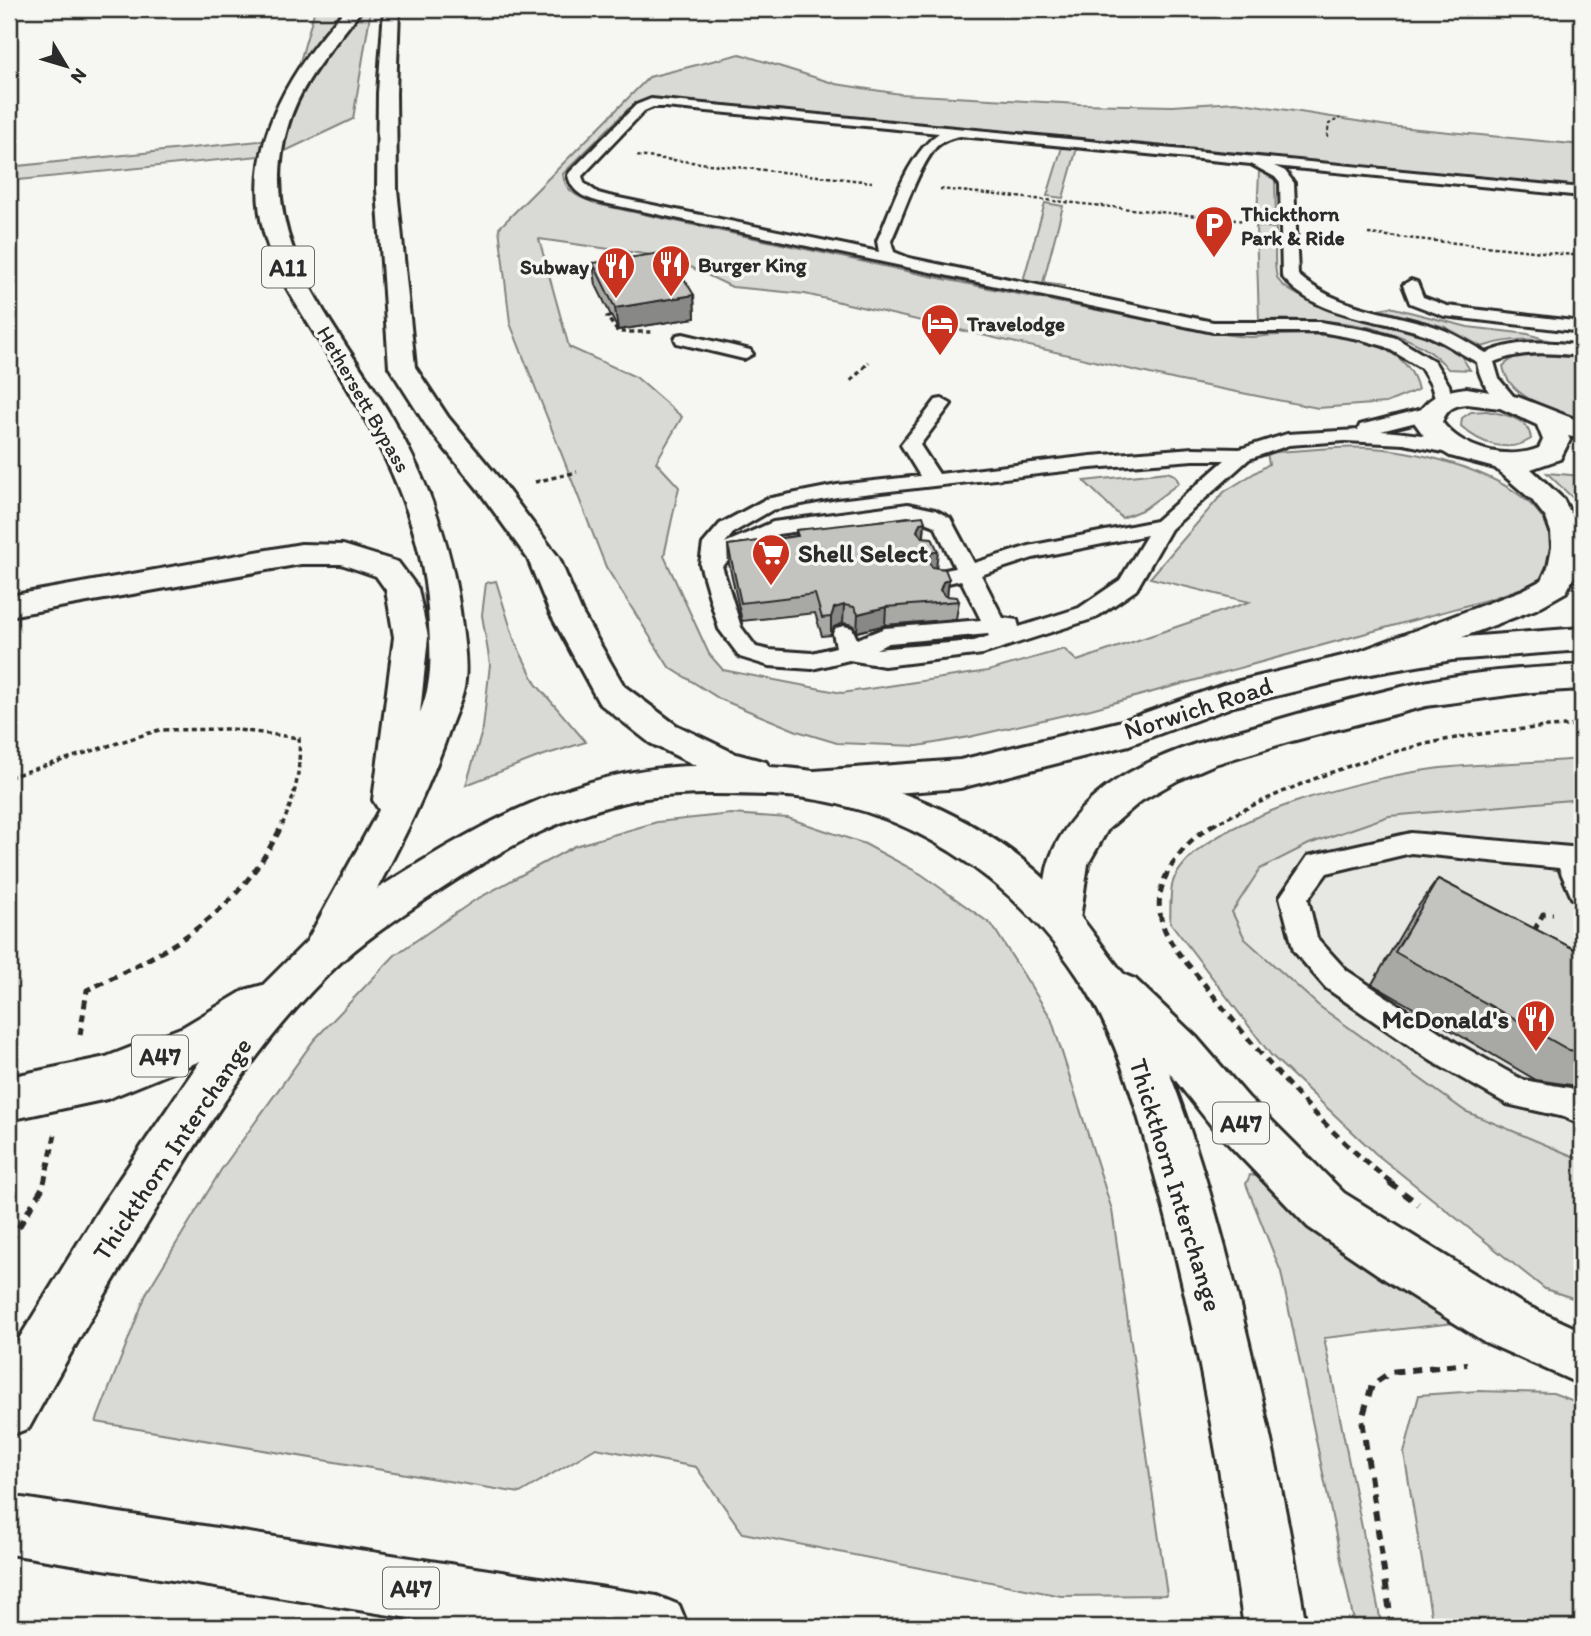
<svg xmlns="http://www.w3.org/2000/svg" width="1591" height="1636" viewBox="0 0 1591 1636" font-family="Itim,sans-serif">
<rect width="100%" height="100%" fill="#f6f6f2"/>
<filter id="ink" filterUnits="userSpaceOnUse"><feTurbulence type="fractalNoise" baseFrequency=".0143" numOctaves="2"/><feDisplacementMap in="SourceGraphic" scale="14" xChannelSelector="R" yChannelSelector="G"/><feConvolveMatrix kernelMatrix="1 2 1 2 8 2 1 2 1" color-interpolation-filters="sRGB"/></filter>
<g filter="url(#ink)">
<polygon fill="#e7e7e3" points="1582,799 1582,1163 1465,1111 1319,1006 1245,939 1231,912 1259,869 1309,844 1389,816"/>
<g fill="#d9d9d5" stroke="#828280" stroke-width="2">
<polygon points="315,9 371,9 353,119 279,154 9,181 9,167 278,139"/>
<path d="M 740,54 L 836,84 L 900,94 L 1079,104 L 1172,106 L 1236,102 L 1388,126 L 1582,145 L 1582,187 L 678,100 L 651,101 L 628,109 L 563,174 C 564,194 585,200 601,205 L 934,277 L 1195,330 C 1213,332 1231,336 1249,337 C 1259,337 1270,335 1281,335 C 1326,333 1407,334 1418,390 L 1386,403 L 1318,408 L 1176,380 L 805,294 L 732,287 L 672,258 L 539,239 L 569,347 L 636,377 L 682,417 L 656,462 L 679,487 L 664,556 L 709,654 L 723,670 L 842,693 L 988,671 L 1064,649 L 1077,661 L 1249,602 L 1150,578 L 1224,492 L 1269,464 L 1267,453 C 1305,450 1345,445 1384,449 C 1433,454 1531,480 1549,531 C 1555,547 1547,568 1539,582 L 1490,599 L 1091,709 L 969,737 L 918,746 L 837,743 L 797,731 L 720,699 L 669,667 L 606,567 L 510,323 L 499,228 L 649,77 Z"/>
<polygon points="1062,147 1077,148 1063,198 1047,196"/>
<polygon points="1259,171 1275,178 1276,219 1257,217"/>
<polygon points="1045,203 1063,206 1043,283 1064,286 1063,290 1023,281"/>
<path d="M 1256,226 L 1276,228 C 1276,243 1273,263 1277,277 C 1285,304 1412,331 1441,341 L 1458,351 L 1470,370 L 1448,369 C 1409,320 1316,318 1259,320 Z"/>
<path d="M 1390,307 L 1468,327 L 1528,334 L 1550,341 C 1525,338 1506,339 1482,347 L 1445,327 L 1378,309 Z"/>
<path d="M 1527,354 L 1582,358 L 1582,419 C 1554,409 1509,400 1503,366 L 1513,358 Z"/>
<path d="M 1486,411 C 1504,414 1529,418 1531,439 C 1508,454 1480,444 1461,426 L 1462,418 L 1471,412 Z"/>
<polygon points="1167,472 1175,475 1179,483 1144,509 1122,518 1084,481"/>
<polygon points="1547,473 1582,476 1582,507"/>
<polygon points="496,581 515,642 536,684 586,742 538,757 466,785 483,728 490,664 482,615 486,583"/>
<path d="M 1582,759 L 1582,799 L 1389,816 L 1309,844 L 1260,869 L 1232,912 L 1245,939 L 1319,1006 L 1465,1111 L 1582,1160 L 1582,1301 L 1545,1289 L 1375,1153 L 1271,1055 L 1170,922 C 1171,910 1169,890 1174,879 C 1205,816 1368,778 1433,769 C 1482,763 1533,763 1582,759 Z"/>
<polygon points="731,814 788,818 865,844 921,874 992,925 1051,1018 1112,1210 1167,1595 1061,1596 743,1533 696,1467 596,1448 520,1493 96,1422 147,1292 221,1170 314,1040 395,955 475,900 575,846 657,822"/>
<polygon points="1250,1175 1267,1178 1471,1321 1324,1338 1382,1627 1368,1627 1354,1622 1281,1272 1246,1184"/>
<polygon points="1478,1391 1553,1393 1582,1404 1582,1627 1433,1627 1404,1453 1419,1395"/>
</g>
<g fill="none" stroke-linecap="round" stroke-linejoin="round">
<defs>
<g id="service">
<path d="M 651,99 L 1582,188 L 1582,196 L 1274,166 L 1285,171 L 1294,183 L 1298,275 C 1337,309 1385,311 1433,326 C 1452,332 1469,343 1486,353 C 1517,340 1549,341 1582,346 L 1582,356 C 1551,353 1523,350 1494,362 L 1499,379 L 1519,403 L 1510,408 C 1493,404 1479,379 1477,362 C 1459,353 1443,341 1424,334 C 1377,317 1316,319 1282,276 L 1280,183 L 1275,177 L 1251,164 L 960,136 C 951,138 943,140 936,147 C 917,170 904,213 891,241 L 894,252 L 909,258 L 1213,322 L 1321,322 L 1367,330 L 1396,338 L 1434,361 L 1449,385 L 1452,401 L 1449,405 L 1437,405 L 1431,385 L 1421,368 L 1384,346 L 1359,339 L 1321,332 L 1213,332 L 609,204 C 591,200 572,196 568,175 L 570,172 L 636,105 ZM 653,107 L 665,107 L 939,133 C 906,156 893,206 877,241 L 879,252 L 609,196 L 598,193 L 584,183 L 582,176 L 644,111 Z"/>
<polygon points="1411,280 1417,282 1423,297 1447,306 1582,322 1582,332 1444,316 1410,303 1403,285"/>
<polygon points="683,334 750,350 753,354 744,359 677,343 675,339 677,335"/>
<path d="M 942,399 L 951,404 L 920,445 L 939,474 L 1091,456 L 1193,448 L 1240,449 L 1287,434 L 1358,430 L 1360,425 L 1430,407 L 1436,409 L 1439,413 L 1436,417 L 1381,431 C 1398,432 1457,437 1468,449 L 1458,455 L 1404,444 L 1345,441 L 1289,445 L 1249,459 L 1171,529 L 1136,590 L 1095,618 L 983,654 L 884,666 L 849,660 L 812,669 L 769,666 L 740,657 L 719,629 L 700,564 L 703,544 L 720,524 L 766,499 L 837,485 L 920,476 L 901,445 L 936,400 ZM 1193,460 L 1225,460 L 1156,521 L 1029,546 L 974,563 L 950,518 L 935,510 L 908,504 L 773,522 L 725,543 L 734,532 L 772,510 L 837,497 L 1091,468 ZM 908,516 L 935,526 L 955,568 L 931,573 L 928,578 L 931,583 L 939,585 L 961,580 L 981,620 L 885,628 L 857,639 L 852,628 L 844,626 L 836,628 L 833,633 L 836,647 L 812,653 L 769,650 L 756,647 L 741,627 L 722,566 L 737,554 L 778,534 ZM 1147,535 L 1120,580 L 1079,608 L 1019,627 L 1017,620 L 1003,618 L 981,575 L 1033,558 ZM 988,634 L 989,636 L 974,641 L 876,649 L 889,643 Z"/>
<polygon points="1411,833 1582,848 1582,901 1572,898 1559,868 1411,853 1327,873 1308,899 1317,938 1346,970 1455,1042 1523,1080 1570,1088 1582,1093 1582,1125 1564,1117 1507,1104 1433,1062 1326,988 1294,951 1280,897 1308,856"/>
</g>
<path id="minor" d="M 1467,388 L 1518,397 L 1582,422 L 1582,439 L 1568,436 L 1570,440 L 1560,459 L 1531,469 L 1563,499 L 1581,532 L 1581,564 L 1566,592 L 1536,609 L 1371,672 L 1359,676 L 1347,672 L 1342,664 L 1347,656 L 1523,590 L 1542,580 L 1548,567 L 1552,547 L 1551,532 L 1546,518 L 1532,500 L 1495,468 L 1450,456 L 1430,444 L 1414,422 C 1425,397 1441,391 1467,388 ZM 1467,404 L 1500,408 L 1537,425 L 1543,440 L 1539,448 C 1507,461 1462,449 1442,422 C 1447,409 1454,405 1467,404 Z"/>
<g id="secondary">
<polygon points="1582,628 1582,650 1452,660 1359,676 1234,706 1129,745 960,788 815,799 802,795 796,785 802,775 815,771 960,760 1122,721 1223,685 1359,652 1452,638"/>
<path d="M 1582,665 L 1582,689 L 1532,692 L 1426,706 L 1288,742 L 1215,764 L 1178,780 L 1141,801 L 1108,829 L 1088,864 L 1080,919 L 1074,931 L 1059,936 L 1044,931 C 1035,913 1043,894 1046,875 C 1052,837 1085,800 1117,780 C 1161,752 1210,739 1260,725 C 1314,709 1369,694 1424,682 C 1475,671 1530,668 1582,665 Z"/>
</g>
<g id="trunk">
<path d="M 346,9 L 362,9 C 333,48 300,81 287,129 C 255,244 339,326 392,418 C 430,484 454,551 462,627 C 464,644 467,663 465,680 C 464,696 456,711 451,725 C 432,782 405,836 377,889 C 475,827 576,767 697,766 L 650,743 L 599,703 L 550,613 L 528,559 L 477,488 L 428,428 L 389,367 L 377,189 L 378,93 L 384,9 L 399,9 L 396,93 L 397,189 L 415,367 L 448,417 L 497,476 L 559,558 L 582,613 L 624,686 L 676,725 L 736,754 L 766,762 L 769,767 C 877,771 987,817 1062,896 C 1085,919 1101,946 1122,972 C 1125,976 1130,977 1135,979 L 1197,1038 L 1248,1097 L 1344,1193 L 1523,1304 L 1582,1331 L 1582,1385 L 1485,1342 L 1386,1280 L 1308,1227 L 1214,1129 L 1169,1072 C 1207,1170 1233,1274 1257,1377 C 1276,1460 1293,1544 1306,1627 L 1244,1627 C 1221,1472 1195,1316 1152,1165 C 1135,1105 1119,1043 1086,989 C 1019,879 900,799 770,795 C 724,794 679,792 634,800 C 567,814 511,844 454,881 C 416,906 377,930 343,960 C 266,1031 209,1122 155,1211 C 112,1282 69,1354 29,1428 L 9,1436 L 9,1355 L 101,1206 L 200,1061 L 107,1099 L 9,1120 L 9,1077 L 106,1057 L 183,1027 L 245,990 L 263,985 L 307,941 L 379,810 L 373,800 L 394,637 L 386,590 L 376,576 L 341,564 L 301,564 L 9,616 L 9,596 L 301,544 L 343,545 L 398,562 L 413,582 L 418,589 L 428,637 L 420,713 C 435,676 430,647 428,609 C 421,513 374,430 325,350 C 302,313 275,275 264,233 C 241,147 290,69 346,9 Z"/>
<polygon points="9,1496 657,1596 679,1605 688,1627 465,1627 9,1554"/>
</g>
</defs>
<use href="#service" stroke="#2b2b2b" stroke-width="6"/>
<use href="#minor" stroke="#2b2b2b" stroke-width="6"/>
<use href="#secondary" stroke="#2b2b2b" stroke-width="6"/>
<use href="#trunk" stroke="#2b2b2b" stroke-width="6"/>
<polyline stroke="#2b2b2b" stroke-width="2" stroke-dasharray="3.5 2.5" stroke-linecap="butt" points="1327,137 1329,124 1340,118"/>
<g stroke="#2b2b2b" stroke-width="2.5" stroke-dasharray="3.5 2.5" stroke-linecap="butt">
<polyline points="637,156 872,182"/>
<polyline points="940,189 1255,222"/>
<polyline points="1368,234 1582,256"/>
<polyline points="607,318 611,316"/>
</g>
<g stroke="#2b2b2b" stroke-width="3.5" stroke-dasharray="5 3.5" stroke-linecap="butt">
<polyline points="611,316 607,317 618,332 654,332"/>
<polyline points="851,381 869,362"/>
<polyline points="535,482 577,472"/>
<path d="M 9,777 L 159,730 L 231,729 L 299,738 C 301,769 296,796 282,825"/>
<path d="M 1213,825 C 1297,782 1386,747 1481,734 C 1514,729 1548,727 1582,725"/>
</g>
<g stroke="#2b2b2b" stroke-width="5" stroke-dasharray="8 6" stroke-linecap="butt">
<path d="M 1216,823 C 1186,839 1154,878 1160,913 C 1164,942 1188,963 1205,985 C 1261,1056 1320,1127 1392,1183"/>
<polyline points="1534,931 1543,914 1553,914"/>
<path d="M 80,1035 L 87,990 C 175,948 238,915 283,823"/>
<polyline points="44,1183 55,1135"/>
</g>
<g stroke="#2b2b2b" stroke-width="6" stroke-dasharray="10 8" stroke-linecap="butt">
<polyline points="1389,1182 1418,1204"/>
<polyline points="9,1243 46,1182"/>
<polyline points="1392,1627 1362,1419 1372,1385 1391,1372 1467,1364"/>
</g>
<use href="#service" fill="#f6f6f2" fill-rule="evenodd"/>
<use href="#minor" fill="#f6f6f2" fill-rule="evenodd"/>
<use href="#secondary" fill="#f6f6f2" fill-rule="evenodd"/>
<use href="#trunk" fill="#f6f6f2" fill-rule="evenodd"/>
</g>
<g fill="#a8a8a5" stroke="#2b2b2b" stroke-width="2">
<polygon points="593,263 694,295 695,318 618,330 596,285"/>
<polygon points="925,522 924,537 936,568 949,579 947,596 959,601 956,619 885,625 857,632 853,625 843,623 834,627 831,635 822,636 815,613 742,621 729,564 728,545 796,536 796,530"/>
<polygon points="1438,879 1582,953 1582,1090 1570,1085 1536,1080 1372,984 1414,912"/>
</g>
<g fill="#888886" stroke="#2b2b2b" stroke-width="2">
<polygon points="694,295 695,318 618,330 615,308"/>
<polygon points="925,522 923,540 917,531 920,523"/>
<polygon points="938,551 936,569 929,572 928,561 931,553"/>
<polygon points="949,579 947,597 938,603 940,590 943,582"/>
<polygon points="844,605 843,623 834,627 831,635 831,617 834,608"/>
<polygon points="886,607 885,625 857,632 858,614"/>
</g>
<g fill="#c3c3c0" stroke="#2b2b2b" stroke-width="2">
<polygon points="668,252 694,295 615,308 593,263"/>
<polygon points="923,516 925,522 920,523 917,531 922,537 932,538 938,551 931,553 928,561 932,567 945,569 949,579 943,582 940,590 945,596 957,597 959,601 886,607 858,614 854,607 844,605 834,608 831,617 822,618 815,594 741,603 728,545 798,536 796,530"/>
<polygon points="1438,879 1582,953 1582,1052 1569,1050 1395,952"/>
</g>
</g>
<defs>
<symbol id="parking-pin" viewBox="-11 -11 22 30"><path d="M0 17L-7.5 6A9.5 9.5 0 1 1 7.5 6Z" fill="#c8321e" stroke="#f6f6f2"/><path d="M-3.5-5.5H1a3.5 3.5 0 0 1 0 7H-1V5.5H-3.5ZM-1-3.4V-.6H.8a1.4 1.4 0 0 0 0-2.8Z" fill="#fff"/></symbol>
<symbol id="restaurant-pin" viewBox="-11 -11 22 30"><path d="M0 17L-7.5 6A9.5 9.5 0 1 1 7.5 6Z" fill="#c8321e" stroke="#f6f6f2"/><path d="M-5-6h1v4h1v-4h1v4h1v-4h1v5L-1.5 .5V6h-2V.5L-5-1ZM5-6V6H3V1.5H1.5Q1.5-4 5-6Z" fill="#fff"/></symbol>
<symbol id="hotel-pin" viewBox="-11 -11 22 30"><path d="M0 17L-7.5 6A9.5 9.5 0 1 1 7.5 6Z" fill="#c8321e" stroke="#f6f6f2"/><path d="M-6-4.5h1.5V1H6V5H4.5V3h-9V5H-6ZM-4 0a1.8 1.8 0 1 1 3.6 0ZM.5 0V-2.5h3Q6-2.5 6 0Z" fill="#fff"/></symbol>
<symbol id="supermarket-pin" viewBox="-11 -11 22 30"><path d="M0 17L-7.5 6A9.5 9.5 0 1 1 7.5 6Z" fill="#c8321e" stroke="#f6f6f2"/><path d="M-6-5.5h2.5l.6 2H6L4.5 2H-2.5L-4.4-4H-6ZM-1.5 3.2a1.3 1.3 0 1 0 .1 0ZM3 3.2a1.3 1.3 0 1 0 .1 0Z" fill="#fff"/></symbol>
</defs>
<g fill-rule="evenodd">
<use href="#parking-pin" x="1192" y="203" width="44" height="60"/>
<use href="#restaurant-pin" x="649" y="242" width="44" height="60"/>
<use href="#restaurant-pin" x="594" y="244" width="44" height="60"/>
<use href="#hotel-pin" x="918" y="301" width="44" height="60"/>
<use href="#supermarket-pin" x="749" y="531" width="44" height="60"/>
<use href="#restaurant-pin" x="1514" y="997" width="44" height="60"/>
</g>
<g text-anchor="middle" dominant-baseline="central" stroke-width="7" stroke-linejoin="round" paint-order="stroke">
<g font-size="21" font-weight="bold" fill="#2b2b2b" stroke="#f6f6f2" text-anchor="start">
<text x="1241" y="213">Thickthorn<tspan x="1241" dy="24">Park &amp; Ride</tspan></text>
<text x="698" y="264">Burger King</text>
<text x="589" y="266" text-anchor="end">Subway</text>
<text x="967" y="323">Travelodge</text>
</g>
<g font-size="21" fill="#2b2b2b" stroke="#f6f6f2">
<text transform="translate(364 399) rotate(60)">Hethersett Bypass</text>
</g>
<g fill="#f6f6f2" stroke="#686867" stroke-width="2">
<rect x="262" y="246.5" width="52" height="41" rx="5"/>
<rect x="132" y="1035.5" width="56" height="41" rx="5"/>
<rect x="1213" y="1102.5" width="56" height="41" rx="5"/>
<rect x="383" y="1567.5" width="56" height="41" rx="5"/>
</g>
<g font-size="24" font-weight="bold" fill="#2b2b2b">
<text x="288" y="267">A11</text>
<text x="160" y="1056">A47</text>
<text x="1241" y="1123">A47</text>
<text x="411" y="1588">A47</text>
</g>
<g font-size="26" font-weight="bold" fill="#2b2b2b" stroke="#f6f6f2" text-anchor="start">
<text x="798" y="553">Shell Select</text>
<text x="1509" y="1019" text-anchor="end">McDonald's</text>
</g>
<g font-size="26" fill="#2b2b2b" stroke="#f6f6f2">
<text transform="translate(1198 708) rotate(-18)">Norwich Road</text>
<text transform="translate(172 1149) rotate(-56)">Thickthorn Interchange</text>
<text transform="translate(1176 1185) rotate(73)">Thickthorn Interchange</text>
</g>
</g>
<rect width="1591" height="1636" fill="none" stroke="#f6f6f2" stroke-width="35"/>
<rect x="18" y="18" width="1556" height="1601" fill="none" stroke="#2b2b2b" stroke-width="2.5" filter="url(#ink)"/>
<g transform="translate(66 66) rotate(128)" stroke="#f6f6f2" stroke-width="5" paint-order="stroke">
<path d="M0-5L12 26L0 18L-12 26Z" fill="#2b2b2b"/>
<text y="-10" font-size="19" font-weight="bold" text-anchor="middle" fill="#2b2b2b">N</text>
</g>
</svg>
